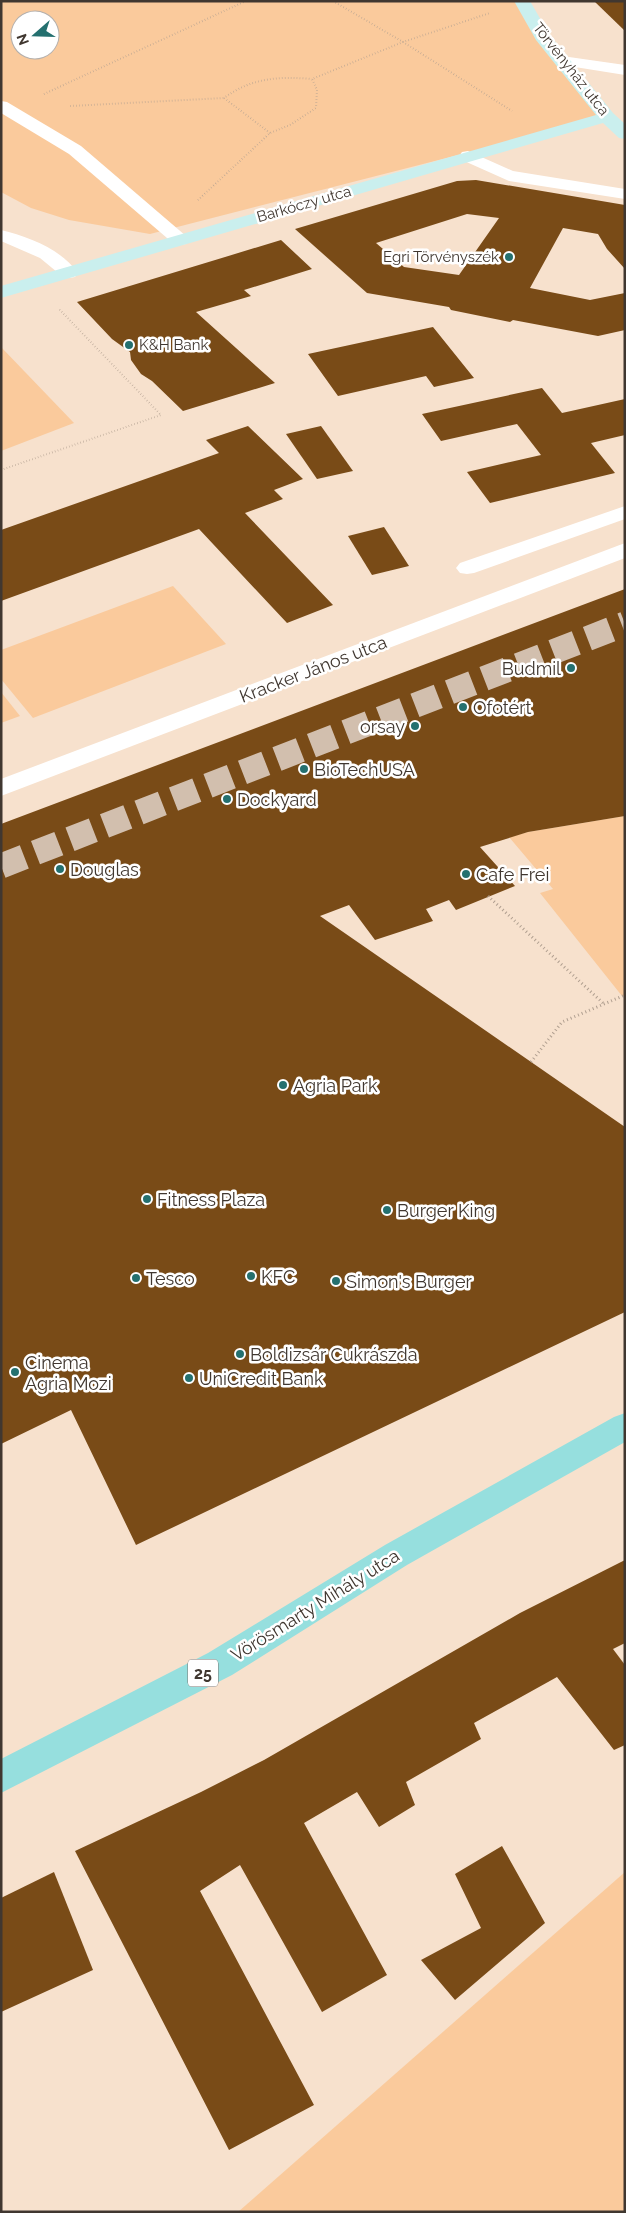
<svg xmlns="http://www.w3.org/2000/svg" width="626" height="2213" viewBox="0 0 626 2213" font-family="Raleway,sans-serif">
<rect width="100%" height="100%" fill="#f7e1cd"/>
<g fill="#faca9c" fill-rule="evenodd">
<path d="M 1,1 L 522,1 L 607,117 L 150,234 L 69,220 L 31,208 L 1,192 ZM 20,20 L 50,20 L 50,50 L 20,50 Z"/>
<polygon points="1,347 74,423 1,451"/>
<polygon points="173,586 226,644 33,718 1,679 1,650"/>
<polygon points="1,692 20,716 1,723"/>
<polygon points="625,816 625,996 622,996 540,893 553,889 509,837 528,832"/>
<polygon points="625,1872 625,2212 238,2212"/>
</g>
<g fill="#794b17" fill-rule="evenodd">
<polygon points="594,1 625,1 625,31"/>
<path d="M 476,180 L 625,205 L 625,269 L 607,249 L 598,234 L 563,228 L 530,288 L 590,300 L 625,293 L 625,330 L 598,336 L 513,320 L 510,322 L 451,310 L 449,307 L 367,293 L 295,229 L 457,181 ZM 467,214 L 499,218 L 459,275 L 404,267 L 376,243 Z"/>
<polygon points="281,240 312,269 244,290 251,296 196,312 275,383 183,411 152,381 141,374 131,360 130,352 112,339 77,302"/>
<polygon points="433,327 474,378 434,387 426,376 338,396 308,354"/>
<polygon points="542,388 562,413 625,399 625,435 591,443 615,473 490,503 467,472 541,455 517,424 441,441 422,414"/>
<polygon points="248,426 303,479 274,490 283,499 245,513 333,605 287,623 199,529 1,601 1,530 219,453 206,440"/>
<polygon points="321,426 353,471 317,479 286,434"/>
<polygon points="384,527 409,566 372,575 348,536"/>
<polygon points="625,589 625,816 528,832 480,847 515,886 456,910 449,900 426,909 433,921 375,940 349,905 320,916 625,1127 625,1312 136,1545 71,1410 1,1444 1,824"/>
<polygon points="625,1560 625,1643 613,1649 625,1665 625,1745 614,1750 557,1677 474,1723 481,1739 406,1782 415,1805 379,1827 357,1792 304,1823 387,1975 322,2012 240,1865 200,1891 314,2105 229,2150 75,1851 201,1792 264,1760 520,1613"/>
<polygon points="502,1846 545,1923 455,2000 421,1960 481,1928 455,1874"/>
<polygon points="54,1872 93,1970 1,2012 1,1898"/>
</g>
<g fill="none" stroke-linecap="round" stroke-linejoin="round">
<polyline stroke="#d2bfae" stroke-width="25" stroke-dasharray="25 12" stroke-linecap="butt" points="1,866 625,624"/>
<g stroke="#b09f90" stroke-width="2" stroke-dasharray="0.5 2.5" stroke-linecap="butt">
<polyline points="333,1 403,42 512,111"/>
<polyline points="44,94 246,1"/>
<polyline points="70,106 224,98"/>
<path d="M 270,133 L 224,98 C 251,78 279,76 312,79"/>
<polyline points="198,200 270,133 290,125 316,108 317,90 312,79 403,42 490,13"/>
<polyline points="1,470 161,415 59,309"/>
</g>
<g stroke="#b09f90" stroke-width="3" stroke-dasharray="1 3" stroke-linecap="butt">
<polyline points="488,896 604,1004"/>
<polyline points="531,1062 562,1022 625,995"/>
</g>
<g fill="#fff" fill-rule="evenodd">
<polygon points="562,56 625,65 625,75 556,64 554,61 556,58"/>
<polygon points="1,101 7,102 81,146 186,236 189,240 186,244 180,245 174,244 69,154 1,113"/>
<polygon points="468,151 513,171 625,189 625,199 509,181 462,160 459,156 462,152"/>
<path d="M 1,230 C 29,237 61,249 78,273 L 75,277 L 69,278 L 63,277 L 40,258 L 1,241 Z"/>
<polygon points="625,506 625,519 474,573 467,574 460,573 456,568 460,563"/>
</g>
<polygon fill="#fff" fill-rule="evenodd" points="625,543 625,558 1,796 1,779"/>
<polygon fill="#caefee" fill-rule="evenodd" points="514,1 530,1 549,34 613,113 625,124 625,139 619,138 603,123 1,298 1,286 596,115 536,40"/>
<polygon fill="#96dfde" fill-rule="evenodd" points="625,1413 625,1442 407,1565 232,1675 1,1793 1,1759 208,1653 385,1545 614,1417"/>
</g>
<g fill="#24706f" stroke="#fff" stroke-width="2">
<circle cx="509" cy="257" r="5"/>
<circle cx="129" cy="345" r="5"/>
<circle cx="571" cy="668" r="5"/>
<circle cx="463" cy="707" r="5"/>
<circle cx="415" cy="726" r="5"/>
<circle cx="304" cy="769" r="5"/>
<circle cx="227" cy="799" r="5"/>
<circle cx="60" cy="869" r="5"/>
<circle cx="466" cy="874" r="5"/>
<circle cx="283" cy="1085" r="5"/>
<circle cx="147" cy="1199" r="5"/>
<circle cx="387" cy="1210" r="5"/>
<circle cx="251" cy="1276" r="5"/>
<circle cx="136" cy="1278" r="5"/>
<circle cx="336" cy="1281" r="5"/>
<circle cx="240" cy="1354" r="5"/>
<circle cx="15" cy="1372" r="5"/>
<circle cx="189" cy="1378" r="5"/>
</g>
<g text-anchor="middle" dominant-baseline="central" stroke-width="5" stroke-linejoin="round" paint-order="stroke">
<g font-size="15" fill="#403730" stroke="#fff">
<text transform="translate(571 69) rotate(52)">Törvényház utca</text>
<text transform="translate(304 204) rotate(-16)">Barkóczy utca</text>
</g>
<g font-size="15" fill="#403730" stroke="#fff" text-anchor="end">
<text x="499" y="257">Egri Törvényszék</text>
<text x="139" y="345" text-anchor="start">K&amp;H Bank</text>
</g>
<rect fill="#fff" stroke="#79736e" stroke-width="1" x="188" y="1659.5" width="30" height="27" rx="4"/>
<g font-size="16" font-weight="bold" fill="#403730">
<text x="203" y="1673">25</text>
</g>
<g font-size="18" fill="#403730" stroke="#fff" text-anchor="start">
<text x="561" y="668" text-anchor="end">Budmil</text>
<text x="473" y="707">Ofotért</text>
<text x="405" y="726" text-anchor="end">orsay</text>
<text x="314" y="769">BioTechUSA</text>
<text x="237" y="799">Dockyard</text>
<text x="70" y="869">Douglas</text>
<text x="476" y="874">Cafe Frei</text>
<text x="293" y="1085">Agria Park</text>
<text x="157" y="1199">Fitness Plaza</text>
<text x="397" y="1210">Burger King</text>
<text x="261" y="1276">KFC</text>
<text x="146" y="1278">Tesco</text>
<text x="346" y="1281">Simon's Burger</text>
<text x="250" y="1354">Boldizsár Cukrászda</text>
<text x="25" y="1362">Cinema<tspan x="25" dy="21">Agria Mozi</tspan></text>
<text x="199" y="1378">UniCredit Bank</text>
</g>
<g font-size="18" fill="#403730" stroke="#fff">
<text transform="translate(313 669) rotate(-21)">Kracker János utca</text>
<text transform="translate(315 1605) rotate(-32)">Vörösmarty Mihály utca</text>
</g>
</g>
<rect width="626" height="2213" fill="none" stroke="#403730" stroke-width="5"/>
<g transform="translate(35 35) rotate(250)"><circle r="24" fill="#ffffff" stroke="#b3afac"/>
<path d="M0-4L9 19L0 12L-9 19Z" fill="#24706f"/>
<text y="-8" font-size="14" font-weight="bold" text-anchor="middle" fill="#403730">N</text>
</g>
</svg>
